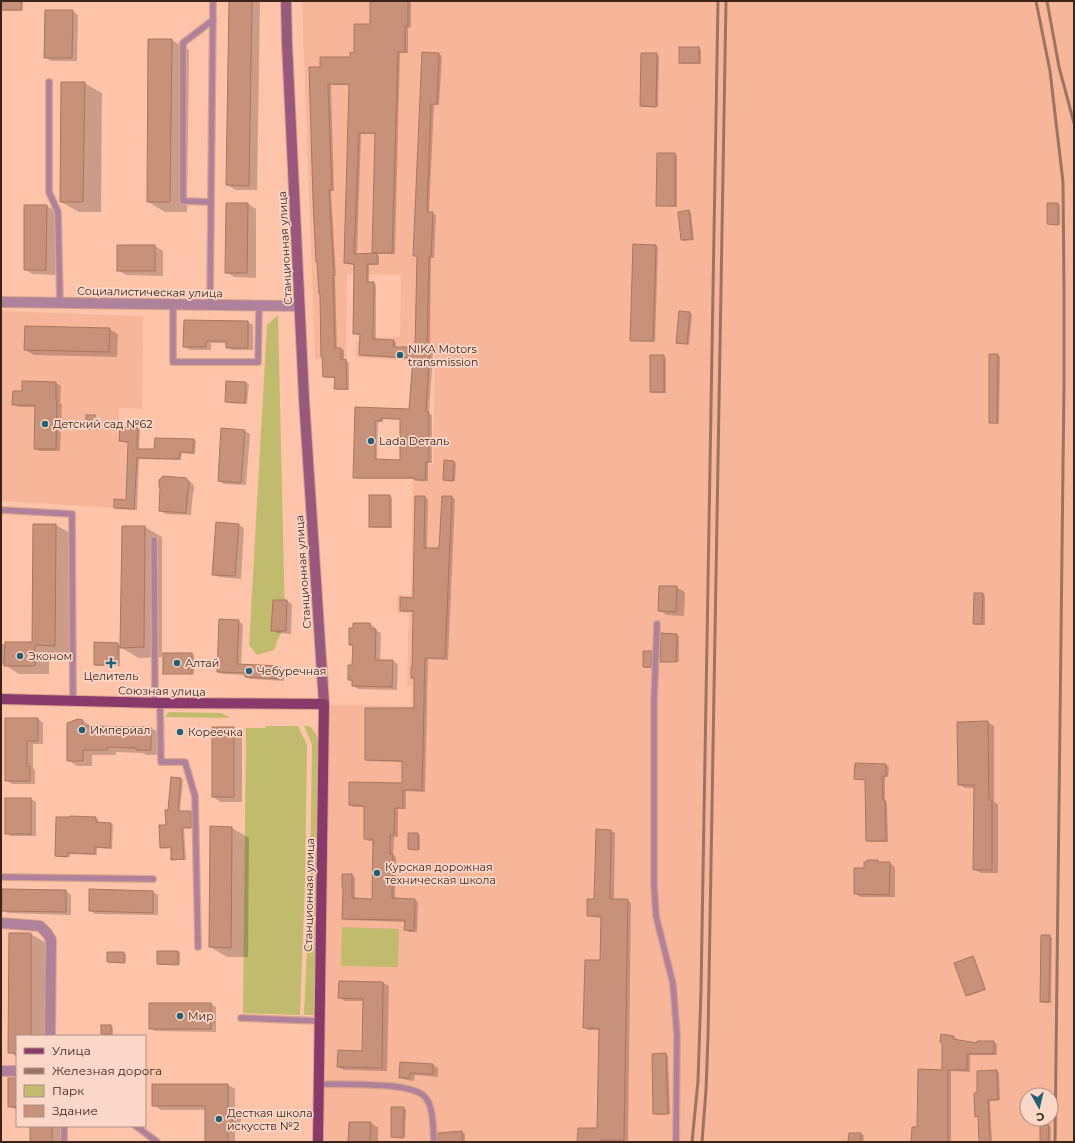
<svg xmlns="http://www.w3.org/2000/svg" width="1075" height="1143" viewBox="0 0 1075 1143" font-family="Montserrat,sans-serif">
<rect width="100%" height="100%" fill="#fec4aa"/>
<g fill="#f7b699" fill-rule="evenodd">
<path d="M 302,1 L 1074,1 L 1074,1142 L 317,1142 L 327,705 L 411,706 L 412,686 L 407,686 L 409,613 L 397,613 L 397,595 L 411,595 L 413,464 L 433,464 L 435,350 L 410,349 L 409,360 L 356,358 L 356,341 L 376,342 L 376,337 L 400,337 L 401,275 L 347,274 L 346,358 L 315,359 ZM 1027,1095 L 1051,1095 L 1051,1119 L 1027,1119 Z"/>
<polygon points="1,311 143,316 142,409 119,408 119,442 127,442 126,499 114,499 114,508 1,501"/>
</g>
<g fill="#c1bb6e">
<polygon points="278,315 285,622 274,650 257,655 249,645 267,325"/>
<polygon points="169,712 221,713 230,718 165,717 166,715"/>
<polygon points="266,726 298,726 307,745 305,882 300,1015 243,1013 246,728 266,728"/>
<path d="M 304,726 L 309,726 C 315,731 317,735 319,743 L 315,1014 L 313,1015 L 304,1015 L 310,882 L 312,744 Z"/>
<polygon points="342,927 399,929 398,967 341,966"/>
</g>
<g fill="#0003" fill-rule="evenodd">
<polygon points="1,1 23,1 23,11 3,11 1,9"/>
<polygon points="230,1 260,1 257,190 236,190 227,185"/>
<path d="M 371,1 L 411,2 L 411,27 L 408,28 L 408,53 L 400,53 L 395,254 L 375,254 L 379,256 L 379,265 L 369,265 L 369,283 L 374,283 L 376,285 L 376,340 L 393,341 L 396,342 L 396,348 L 416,348 L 418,257 L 414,255 L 423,54 L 439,54 L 442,56 L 439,105 L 434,105 L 429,213 L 436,215 L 434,258 L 431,258 L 430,351 L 433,353 L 429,413 L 432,415 L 432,463 L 428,463 L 428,481 L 419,481 L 417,479 L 357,479 L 354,477 L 356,408 L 410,410 L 414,359 L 363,356 L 360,355 L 361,335 L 357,335 L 354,333 L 355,265 L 348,264 L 345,263 L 350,85 L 331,85 L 334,191 L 331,191 L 336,276 L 335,276 L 337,349 L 341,349 L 344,350 L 344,361 L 349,362 L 349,390 L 338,390 L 335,388 L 336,378 L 326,378 L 324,376 L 321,68 L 351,58 L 355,54 L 371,25 ZM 361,134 L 376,134 L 373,252 L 376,254 L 357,254 ZM 383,419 L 401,420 L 401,461 L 377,460 L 378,422 L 383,422 Z"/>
<polygon points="72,11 78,15 77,61 51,61 45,57"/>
<polygon points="172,40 189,50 187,212 165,212 148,202"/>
<polygon points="699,48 701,50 701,64 682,64 680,62"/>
<polygon points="642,54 657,54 659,56 658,107 643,107 641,106"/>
<polygon points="84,83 102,93 101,212 79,212 61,202"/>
<polygon points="675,154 677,155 677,207 660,206 657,205"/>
<polygon points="248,204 256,209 256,278 234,277 226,272"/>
<polygon points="1058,204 1060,205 1060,225 1050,225 1048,224"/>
<polygon points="47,206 55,211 55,275 33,274 25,270"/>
<polygon points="689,211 691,213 694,240 684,241 682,239"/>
<polygon points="155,246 163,251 163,276 126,275 118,270"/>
<polygon points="656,246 658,247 655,342 634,341 632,340"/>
<polygon points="690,313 692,315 689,345 680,344 677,343"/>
<polygon points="248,322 253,325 253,350 232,350 227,347 227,343 211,343 211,350 190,350 184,347"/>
<polygon points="109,329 118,334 117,357 34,355 25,350"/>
<polygon points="998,355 1000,357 999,424 992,423 990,422"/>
<polygon points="663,356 666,358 666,393 653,393 651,392"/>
<polygon points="23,382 56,383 61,386 60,403 62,404 60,451 39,451 35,448 35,407 18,407 13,404 23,392"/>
<polygon points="227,382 246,383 249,384 247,404 228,403 226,401"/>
<polygon points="95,416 97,418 97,430 89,430 87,428"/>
<polygon points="137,429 140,430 139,450 155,450 193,440 196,441 195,454 182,453 181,460 139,459 137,510 117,509 115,507 127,501 129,443 123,442 120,441"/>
<polygon points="244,431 250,434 246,485 224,484 219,481"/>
<polygon points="454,462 456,463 455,481 447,481 444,480"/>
<polygon points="186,479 192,483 194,486 194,492 193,492 191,515 165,514 160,510"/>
<polygon points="390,496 392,498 392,528 372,528 370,526"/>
<polygon points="425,497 428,499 427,549 440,549 451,497 455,499 448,660 428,659 425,792 406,791 406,809 398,809 398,837 394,837 393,855 396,857 395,900 414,900 418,902 417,932 409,932 405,930 406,922 347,920 343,918 352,875 355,877 355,900 372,900 374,841 368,841 365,839 365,807 354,807 350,805 403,784 403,762 369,761 366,759 415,709 415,680 412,678 413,668 414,612 404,612 401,610 414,599"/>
<polygon points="56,525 70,533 69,653 49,653 49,674 19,674 5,665 1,664 1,644 33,643"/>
<polygon points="239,525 244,528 241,579 219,577 213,574"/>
<polygon points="145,527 162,537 162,657 139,658 120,647 120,666 98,666 95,665 118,644 121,646"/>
<polygon points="676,587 685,592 684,616 667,615 659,610"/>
<polygon points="983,594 985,596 985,625 977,625 974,624"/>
<polygon points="287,601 292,604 291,634 278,633 272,630"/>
<polygon points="238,621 243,624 241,665 280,667 285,669 284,681 250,679 246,677 246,675 223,674 218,672"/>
<polygon points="354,624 370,624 375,627 375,630 381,633 380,661 393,661 398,664 397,690 358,689 353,686 353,682 349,680 353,666 354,647 350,645"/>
<polygon points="676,635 679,636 679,662 663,662 661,661"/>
<polygon points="651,652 654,653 653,668 646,668 644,666"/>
<polygon points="191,654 194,655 194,674 166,674 164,673"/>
<polygon points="38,719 43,723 43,744 33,744 33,768 35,770 35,784 12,784 6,780"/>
<polygon points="83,721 93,727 151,728 161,733 160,755 147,755 142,753 116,752 116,755 92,755 92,766 77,766 68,760"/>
<polygon points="988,722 994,726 994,802 998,804 998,873 981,873 974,869 975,788 965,788 959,784"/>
<polygon points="234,728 242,733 242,802 221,802 213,797"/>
<polygon points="856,764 886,765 889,767 888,777 885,777 885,801 887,803 888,842 869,842 867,840 866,780 857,780 855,779"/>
<polygon points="181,779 183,780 180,812 191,812 193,814 193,828 184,828 186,860 175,860 172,859 172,848 163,849 161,847 169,811"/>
<polygon points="31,799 36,802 36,836 11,836 6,833"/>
<polygon points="96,818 98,819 98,823 111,824 113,825 112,849 97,848 97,855 70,854 70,857 58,857 56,856"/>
<polygon points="232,828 249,838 248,957 227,957 210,947"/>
<polygon points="611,831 615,833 614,900 627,900 631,903 628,1142 578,1142 598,1129 600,1030 588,1030 584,1027 601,961 602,918 592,917 588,915 595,900"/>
<polygon points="418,834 420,835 420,850 411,850 409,849"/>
<polygon points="877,861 881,863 890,863 895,867 895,897 860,897 855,893 865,869"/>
<polygon points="66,891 71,895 71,915 8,913 3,910"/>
<polygon points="153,892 158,895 158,915 95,914 90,910"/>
<polygon points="31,934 48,944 48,1036 17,1036 17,1057 9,1052"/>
<polygon points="1050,936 1052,938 1051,1003 1043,1003 1041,1001"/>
<polygon points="178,952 180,953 180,965 160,965 158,964"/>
<polygon points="123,953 126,954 126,963 110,963 108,962"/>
<polygon points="973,957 975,959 986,990 969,996 967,995"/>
<polygon points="340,982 383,983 389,986 387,1071 344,1070 338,1067 363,1052 364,1001 345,1001 339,998"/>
<polygon points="211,1004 216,1007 216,1032 155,1031 150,1028"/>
<polygon points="111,1026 113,1027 113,1035 104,1035 102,1033"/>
<polygon points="942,1035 954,1037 957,1039 957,1041 978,1044 994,1042 997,1044 997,1055 970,1055 970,1072 951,1071 951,1142 912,1142 943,1071"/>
<polygon points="666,1054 668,1056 670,1114 657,1115 654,1113"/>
<polygon points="401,1063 433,1065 438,1068 438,1077 415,1075 414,1081 406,1080 400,1077"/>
<polygon points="997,1071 999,1073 1000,1100 990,1101 992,1142 980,1142 979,1117 976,1116 978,1094"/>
<polygon points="17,1078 17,1110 9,1106"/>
<polygon points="228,1085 235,1089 235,1113 241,1116 240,1132 235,1132 235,1142 206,1142 206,1110 161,1110 153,1105"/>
<polygon points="403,1108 406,1110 405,1138 394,1138 392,1137"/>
<polygon points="370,1123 378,1127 378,1142 349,1142"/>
<rect x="31" y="1126" width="36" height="16"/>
<polygon points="1048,1126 1051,1127 1051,1142 1041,1142"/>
<polygon points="462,1132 465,1134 465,1142 439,1142 439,1134"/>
<polygon points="850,1134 861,1134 864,1135 863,1142 849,1142"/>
</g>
<g fill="#c89179" stroke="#ab765e" fill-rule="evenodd">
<rect x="1" y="1" width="20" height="9"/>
<polygon points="229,1 252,1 249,186 226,185"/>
<path d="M 370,1 L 408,1 L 408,26 L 405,26 L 405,52 L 398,52 L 392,253 L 372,253 L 375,133 L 359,133 L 354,254 L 377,253 L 377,264 L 367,264 L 367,282 L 374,282 L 373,339 L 394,340 L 393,347 L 415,347 L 417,256 L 413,256 L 422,52 L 439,53 L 437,104 L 431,104 L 427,212 L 433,212 L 431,257 L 429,257 L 427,350 L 430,350 L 426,412 L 429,412 L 429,462 L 426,462 L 425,480 L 415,480 L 415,478 L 353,478 L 355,407 L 409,409 L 413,358 L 359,355 L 360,334 L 353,334 L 354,264 L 344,263 L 349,84 L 328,84 L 332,190 L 329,190 L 334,275 L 333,275 L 335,348 L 341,348 L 341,360 L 346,359 L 347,389 L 334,389 L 335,377 L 323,377 L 322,357 L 321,357 L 320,294 L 319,294 L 317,262 L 316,262 L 313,200 L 309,67 L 320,67 L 320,57 L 350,57 L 350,52 L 354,53 L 354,24 L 370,24 ZM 381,418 L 400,419 L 400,460 L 375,459 L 375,421 L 381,421 Z"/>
<polygon points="45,10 73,10 72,58 44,58"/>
<polygon points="148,39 172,39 170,202 147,202"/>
<rect x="679" y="47" width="20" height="16"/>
<polygon points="641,53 657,53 656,107 640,106"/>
<polygon points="61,82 85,82 83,202 60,202"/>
<polygon points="657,153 675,153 675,206 656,206"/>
<polygon points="226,203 248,203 247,273 225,273"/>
<polygon points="1047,203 1058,203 1058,225 1047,224"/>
<polygon points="24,205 47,205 46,270 24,270"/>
<polygon points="689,210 692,239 681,240 678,212"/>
<polygon points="633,244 656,245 653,341 630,341"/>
<rect x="117" y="245" width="38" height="26"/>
<polygon points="679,311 690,312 687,344 676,343"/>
<polygon points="184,320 248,321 248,348 226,348 226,341 206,341 206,347 183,347"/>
<polygon points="25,326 110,328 109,352 24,350"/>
<polygon points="989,354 998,354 997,423 989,423"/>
<rect x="650" y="355" width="14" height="37"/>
<polygon points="22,381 56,382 56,400 57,400 56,449 34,449 35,405 12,405 13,391 22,391"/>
<polygon points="226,381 246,382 245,403 225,402"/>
<rect x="86" y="415" width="9" height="14"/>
<polygon points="120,427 138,428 137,449 154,449 155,438 194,439 193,453 180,452 179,459 137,458 134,509 114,508 114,499 126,500 128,442 119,441"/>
<polygon points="221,428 245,430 241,483 218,481"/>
<polygon points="444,460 454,461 453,481 443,480"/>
<polygon points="163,476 186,478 189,482 189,489 188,489 186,513 159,511 160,487 159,487 159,480"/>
<rect x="369" y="495" width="21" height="32"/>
<polygon points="415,496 425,496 424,548 439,548 442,496 452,496 445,658 425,658 422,790 403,790 403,808 395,808 394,835 390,835 390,854 393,854 392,898 415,899 414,931 404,930 405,920 342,919 343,888 342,887 342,874 352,874 352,898 372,899 373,839 364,839 364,806 349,805 349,782 402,783 402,761 365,760 365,708 414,708 414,678 411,678 411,667 412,667 413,611 400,611 400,597 413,598"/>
<polygon points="216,522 239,524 235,576 212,575"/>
<polygon points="33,524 56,524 55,646 35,645 35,666 4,666 5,642 32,642"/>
<polygon points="122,526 145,526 144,647 120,648"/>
<polygon points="659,586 677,586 676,612 658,611"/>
<polygon points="974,593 983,593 982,624 973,624"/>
<polygon points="273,600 287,600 286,631 271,631"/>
<polygon points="219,619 239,620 237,664 280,666 280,679 245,677 245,673 217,672"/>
<polygon points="353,623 370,623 370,629 376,629 375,660 393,660 392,687 352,686 352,680 348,680 348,665 352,665 353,645 349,645 349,628 353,628"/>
<polygon points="661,633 677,634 676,662 660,662"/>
<polygon points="94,642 118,643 118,665 94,665"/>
<polygon points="643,651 652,651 651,667 643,667"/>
<rect x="163" y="653" width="29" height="21"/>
<polygon points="5,718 38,718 38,741 27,741 27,766 30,766 30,781 5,781"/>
<polygon points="78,719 83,720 83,726 151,727 151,750 136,750 136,748 107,747 107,750 83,750 83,761 67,761 67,723"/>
<polygon points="988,721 989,800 992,800 992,870 973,870 974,785 958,785 957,722"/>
<rect x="212" y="727" width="22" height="70"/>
<polygon points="855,763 886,764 886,776 882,776 883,800 885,800 886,841 866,841 865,780 854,779"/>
<polygon points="171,777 181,778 178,811 191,811 191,828 182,828 184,859 171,860 171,847 160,848 159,825 166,825 165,810 168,810"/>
<rect x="5" y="798" width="26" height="36"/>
<polygon points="70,816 96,817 96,822 111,823 110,848 95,847 95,854 68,853 67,857 55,856 56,817 70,817"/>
<polygon points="210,826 232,827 231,948 209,947"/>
<polygon points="596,829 611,830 610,899 628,899 624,1140 601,1140 601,1142 577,1142 578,1128 597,1128 599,1028 583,1028 585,960 600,960 601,916 587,916 587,899 594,899"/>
<polygon points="408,833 418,833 418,850 408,849"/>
<polygon points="867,860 878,860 878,862 890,862 889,895 854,894 854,868 864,868 864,862 867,862"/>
<polygon points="2,889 66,890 66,912 2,911"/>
<polygon points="89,889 153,891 153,913 89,911"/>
<polygon points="9,933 31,933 31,1036 17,1036 17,1053 8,1053"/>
<polygon points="1041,935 1050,935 1049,1002 1040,1002"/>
<polygon points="157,951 178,951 178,965 157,964"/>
<polygon points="107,952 124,952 124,963 107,962"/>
<polygon points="973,956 985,989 966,996 954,963"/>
<polygon points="339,981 383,982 382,1068 337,1067 338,1050 362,1051 363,999 338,998"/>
<rect x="149" y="1003" width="62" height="26"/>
<rect x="101" y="1025" width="10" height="9"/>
<polygon points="941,1034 954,1036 953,1039 977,1043 977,1041 994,1041 994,1054 967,1054 967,1070 948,1070 948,1142 911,1142 912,1127 917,1127 918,1069 942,1070 942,1043 940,1042"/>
<polygon points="666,1053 668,1114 653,1114 652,1054"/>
<polygon points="400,1062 433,1064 433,1074 410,1073 409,1078 399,1078"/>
<polygon points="997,1070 998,1100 988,1100 990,1142 979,1142 978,1116 975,1117 974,1093 977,1093 977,1071"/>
<rect x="8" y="1078" width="9" height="29"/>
<polygon points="152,1084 228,1084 228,1111 233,1111 233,1128 228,1128 228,1142 205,1142 205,1106 152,1106"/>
<polygon points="391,1107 404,1107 403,1138 391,1137"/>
<polygon points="349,1122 371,1122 370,1142 348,1142"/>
<polygon points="1040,1125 1049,1125 1048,1142 1040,1142"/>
<rect x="30" y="1126" width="22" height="16"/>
<polygon points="462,1131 463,1142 438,1142 438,1133"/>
<polygon points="849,1133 861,1133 861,1142 848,1142"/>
</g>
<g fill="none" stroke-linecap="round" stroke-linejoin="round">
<defs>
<g id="lane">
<polyline points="49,82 49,192 58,212 60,303"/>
<polyline points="211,202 183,201 183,43 213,20"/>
<polyline points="173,304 173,362 258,362 259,306"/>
<polyline points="210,305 213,1"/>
<polyline points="1,510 72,514 73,701"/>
<polyline points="154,540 155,703"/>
<polyline points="657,624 654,701 654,884 656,916 673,984 677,1035 676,1142"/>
<polyline points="160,703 161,762 185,762 195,796 198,947"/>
<polyline points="1,877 153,879"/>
<polyline points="241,1018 320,1021"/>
<path d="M 319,1084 C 341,1085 411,1081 425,1097 C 434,1107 433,1129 434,1142"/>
<polyline points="64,1126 64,1142"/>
<polyline points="136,1126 157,1142"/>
</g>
<g id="street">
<polyline points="1,302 299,306"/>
<polyline points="1,923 40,926 47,933 51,940 50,1036"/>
<polyline points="1,1071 17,1071"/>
</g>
<polyline id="secondary" points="286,1 287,44 304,399 324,704"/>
<polyline id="primary" points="1,699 160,703 324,704 318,1142"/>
</defs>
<use href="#lane" stroke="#d7a48d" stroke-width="8"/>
<use href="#street" stroke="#d7a48d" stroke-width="12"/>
<use href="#secondary" stroke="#d7a48d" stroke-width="12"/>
<use href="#primary" stroke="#d7a48d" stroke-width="12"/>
<use href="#lane" stroke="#af819a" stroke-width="5.5"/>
<use href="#street" stroke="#af819a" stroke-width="10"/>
<use href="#secondary" stroke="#9a587e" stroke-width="10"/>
<use href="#primary" stroke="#89396a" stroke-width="10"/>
<g stroke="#9c7462" stroke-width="3">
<polyline points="1036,1 1050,71 1063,182 1064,290 1064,384 1055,1142"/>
<polyline points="1047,1 1059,67 1074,123"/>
<polyline points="692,1142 698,1081 701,990 718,1"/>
<polyline points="702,1142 706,1090 708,1037 726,1"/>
</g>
</g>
<g fill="#226076" stroke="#fbd7c8" stroke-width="1.5">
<circle cx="400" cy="355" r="4"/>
<circle cx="45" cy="424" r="4"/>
<circle cx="371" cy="441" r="4"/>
<circle cx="20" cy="656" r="4"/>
<path d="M109 657h4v4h4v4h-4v4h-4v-4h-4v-4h4z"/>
<circle cx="177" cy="663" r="4"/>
<circle cx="249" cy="671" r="4"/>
<circle cx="82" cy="730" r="4"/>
<circle cx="180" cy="732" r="4"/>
<circle cx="377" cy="873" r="4"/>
<circle cx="180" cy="1016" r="4"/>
<circle cx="219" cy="1119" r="4"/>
</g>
<g text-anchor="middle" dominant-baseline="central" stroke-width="3.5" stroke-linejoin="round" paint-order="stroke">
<g font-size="11" fill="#3b251b" stroke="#fbd7c8">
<text transform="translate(285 248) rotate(-93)">Станционная улица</text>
<text transform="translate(150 292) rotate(1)">Социалистическая улица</text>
<text transform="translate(303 572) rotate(-94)">Станционная улица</text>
<text transform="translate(162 691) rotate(1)">Союзная улица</text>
<text transform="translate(309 895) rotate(-89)">Станционная улица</text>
</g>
<g font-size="11" fill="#3b251b" stroke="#fbd7c8" text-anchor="start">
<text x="408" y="349">NIKA Motors<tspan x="408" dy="13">transmission</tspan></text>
<text x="53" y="424">Детский сад №62</text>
<text x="379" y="441">Lada Dеталь</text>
<text x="28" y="656">Эконом</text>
<text x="185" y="663">Алтай</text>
<text x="257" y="671">Чебуречная</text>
<text x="111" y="676" text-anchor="middle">Целитель</text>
<text x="90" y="730">Империал</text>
<text x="188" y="732">Кореечка</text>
<text x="385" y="867">Курская дорожная<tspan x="385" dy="13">техническая школа</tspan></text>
<text x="188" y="1016">Мир</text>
<text x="227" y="1113">Десткая школа<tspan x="227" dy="13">искусств №2</tspan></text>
</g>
</g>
<rect width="1075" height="1143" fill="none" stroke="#3b251b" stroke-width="4"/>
<rect x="16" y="1035" width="130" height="92" fill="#fbd7c8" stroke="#ae9083"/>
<rect x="24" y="1048" width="20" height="6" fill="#89396a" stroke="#ae9083"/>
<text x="52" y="1055" font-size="12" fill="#3b251b">Улица</text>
<rect x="24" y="1068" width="20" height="6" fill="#9c7462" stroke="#ae9083"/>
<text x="52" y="1075" font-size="12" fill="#3b251b">Железная дорога</text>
<rect x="24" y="1085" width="20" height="12" fill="#c1bb6e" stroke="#ae9083"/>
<text x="52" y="1095" font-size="12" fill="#3b251b">Парк</text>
<rect x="24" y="1105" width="20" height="12" fill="#c89179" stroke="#ae9083"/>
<text x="52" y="1115" font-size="12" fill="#3b251b">Здание</text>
<g transform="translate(1039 1107) rotate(172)"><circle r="19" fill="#fbd7c8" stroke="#ae9083"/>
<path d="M0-3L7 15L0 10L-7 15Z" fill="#226076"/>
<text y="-6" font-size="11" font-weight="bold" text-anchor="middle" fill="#3b251b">С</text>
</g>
</svg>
